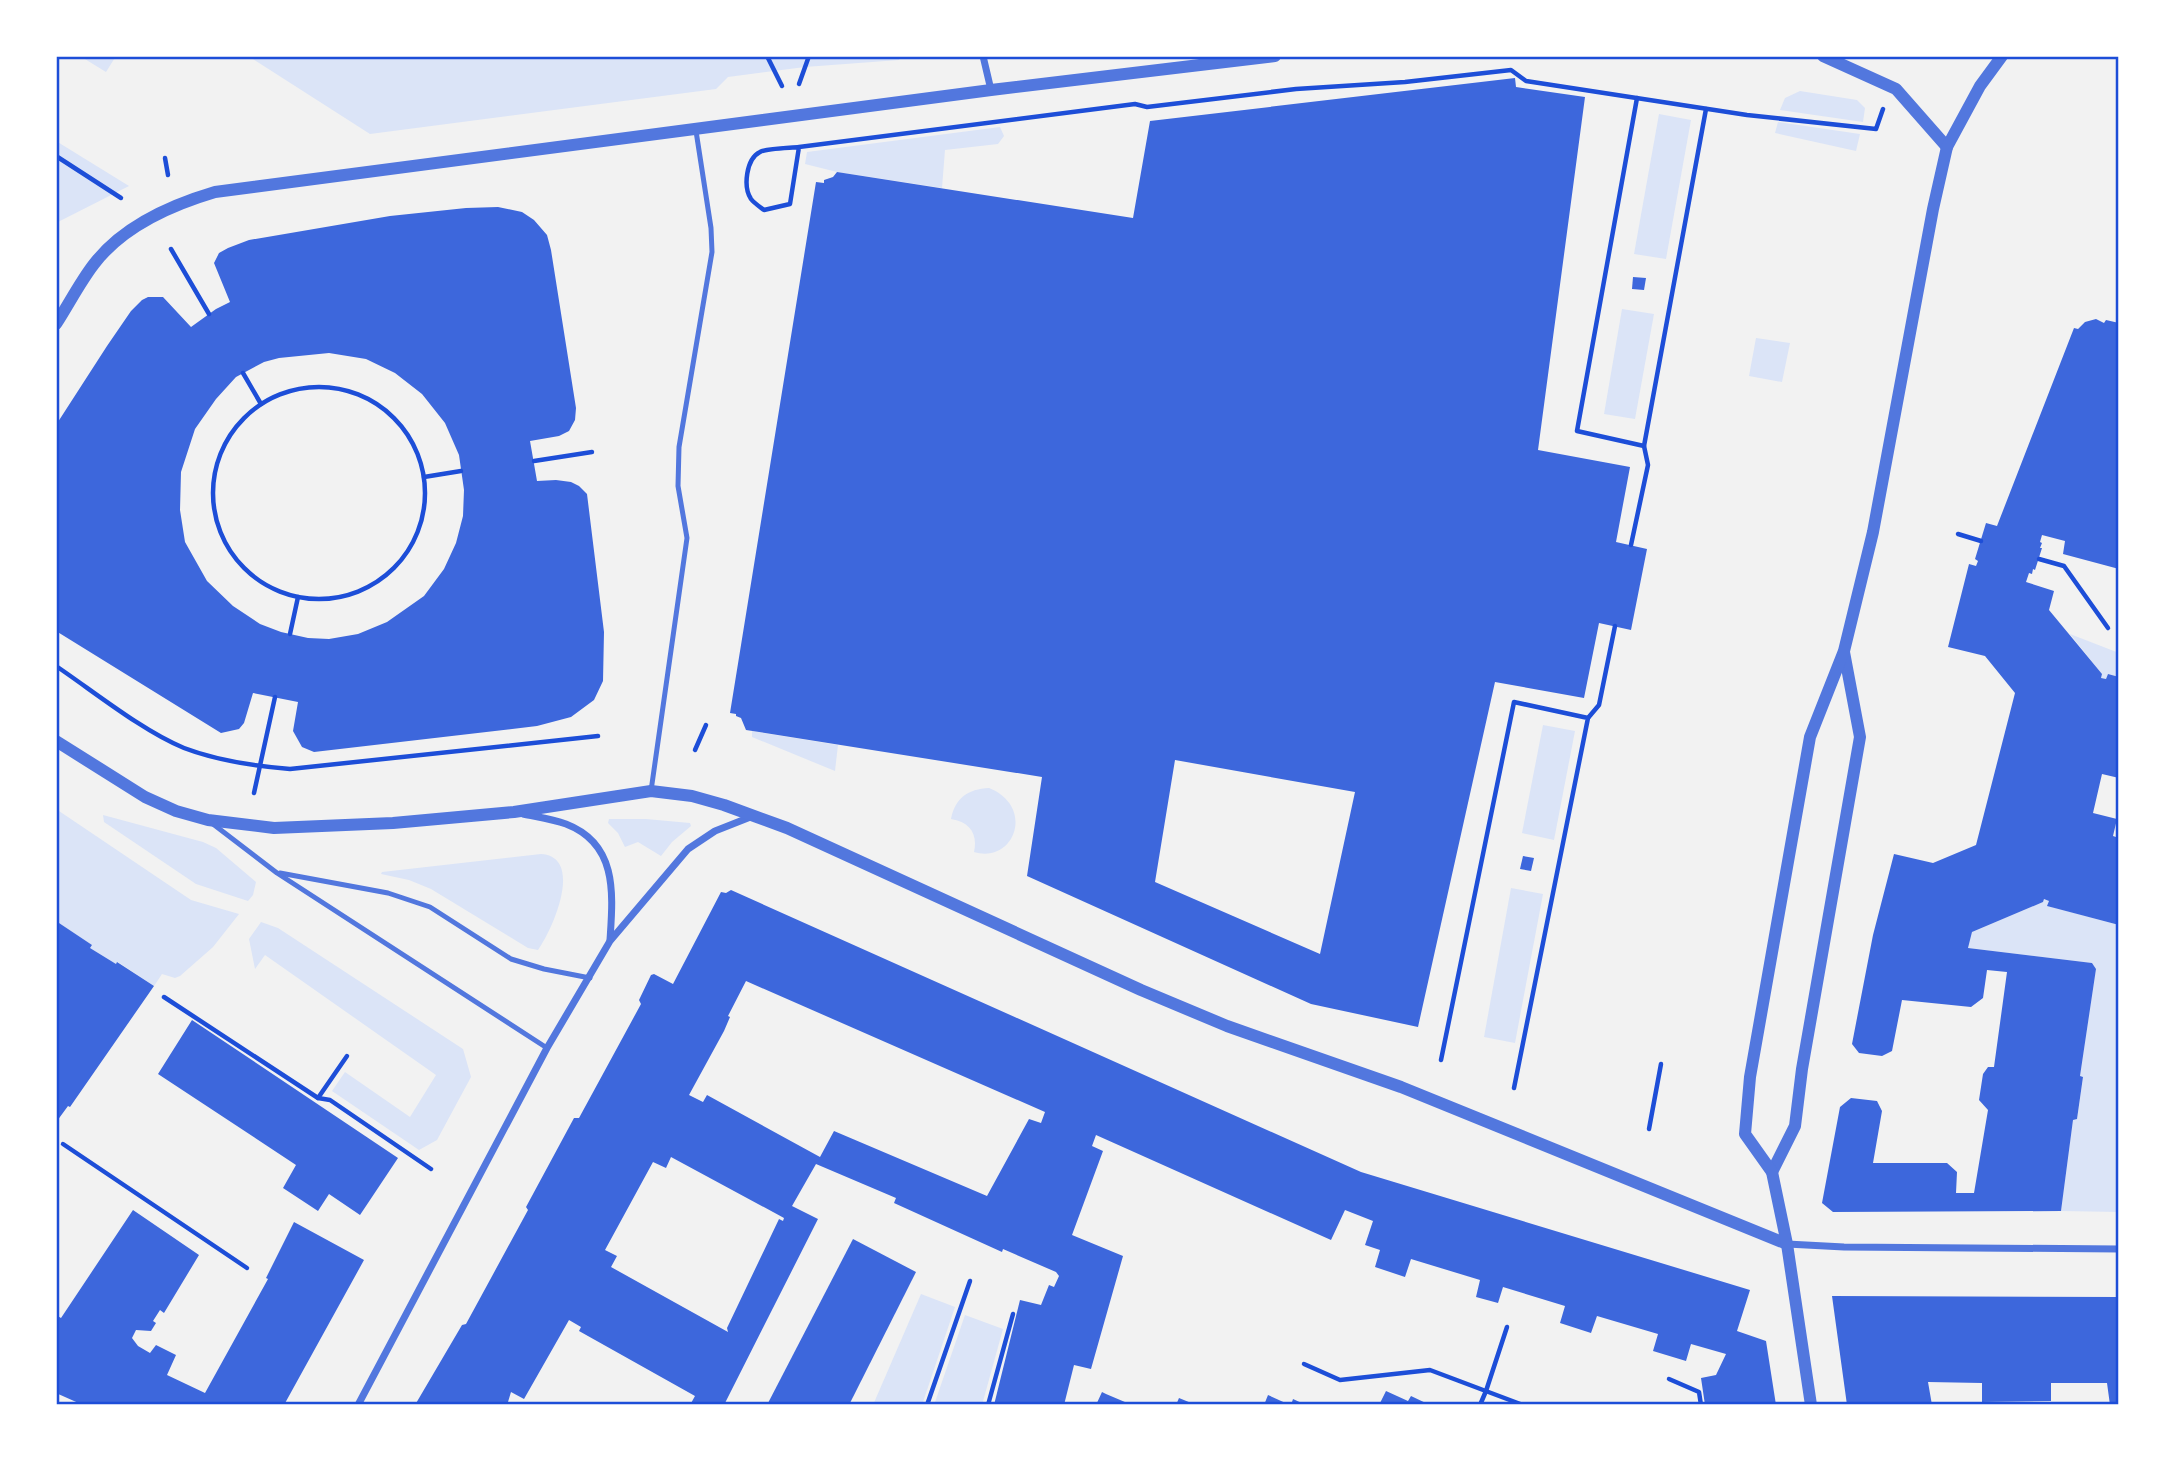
<svg xmlns="http://www.w3.org/2000/svg" width="2175" height="1461" viewBox="0 0 2175 1461" font-family="Mulish,sans-serif">
<rect width="100%" height="100%" fill="#f2f2f2"/>
<g fill="#dbe4f7">
<polygon points="80,56 116,56 106,72"/>
<polygon points="248,56 901,56 899,60 805,67 728,77 716,89 370,134"/>
<polygon points="1800,91 1857,100 1865,108 1863,122 1780,110 1785,98"/>
<polygon points="1659,114 1691,120 1666,259 1634,254"/>
<polygon points="1778,122 1860,134 1856,151 1775,133"/>
<polygon points="1000,127 1004,136 998,144 945,150 942,188 837,172 805,164 807,152"/>
<polygon points="56,141 129,186 56,223"/>
<polygon points="1622,309 1654,314 1635,419 1604,414"/>
<polygon points="1756,338 1790,343 1782,382 1749,376"/>
<polygon points="2070,634 2119,653 2119,677 2108,674 2106,679 2101,678 2102,674"/>
<polygon points="1543,725 1575,731 1554,840 1522,833"/>
<polygon points="752,731 838,745 835,771 752,737"/>
<path d="M 989,788 C 1036,807 1014,864 974,852 C 978,834 970,822 951,819 C 955,798 968,789 989,788 Z"/>
<polygon points="56,809 191,900 239,914 213,947 180,976 175,978 162,974 154,986 118,962 116,964 90,948 92,945 56,921"/>
<polygon points="103,815 203,842 216,848 256,882 253,895 248,901 196,884 104,822"/>
<polygon points="609,819 646,819 690,823 691,826 672,842 661,856 638,842 625,847 618,833 608,823"/>
<path d="M 541,854 C 585,857 552,931 538,950 L 528,948 L 431,889 L 409,880 L 381,874 L 382,872 Z"/>
<polygon points="1511,888 1543,894 1515,1043 1484,1037"/>
<polygon points="2044,899 2049,901 2048,906 2119,925 2119,1212 2061,1211 2073,1120 2077,1119 2083,1078 2080,1076 2096,969 2092,963 1968,948 1972,932 2043,902"/>
<polygon points="261,922 278,928 463,1049 471,1077 437,1140 419,1150 332,1091 345,1072 410,1117 436,1075 265,955 255,969 249,939"/>
<polygon points="921,1294 955,1307 922,1405 873,1405"/>
<polygon points="965,1315 1003,1329 982,1405 934,1405"/>
</g>
<g fill="#3d67dc" fill-rule="evenodd">
<path d="M 1515,78 L 1516,87 L 1585,97 L 1538,450 L 1630,467 L 1616,542 L 1647,549 L 1631,630 L 1599,623 L 1584,698 L 1495,682 L 1418,1027 L 1311,1004 L 1027,876 L 1042,777 L 746,730 L 741,718 L 736,716 L 736,714 L 730,713 L 816,182 L 824,183 L 824,180 L 833,177 L 837,172 L 1133,218 L 1150,121 ZM 1175,760 L 1355,792 L 1320,954 L 1155,882 Z"/>
<path d="M 498,207 L 522,212 L 534,220 L 547,235 L 551,250 L 576,408 L 575,420 L 569,431 L 559,436 L 530,441 L 537,481 L 556,480 L 571,482 L 579,486 L 587,494 L 604,632 L 603,681 L 594,700 L 571,717 L 537,726 L 314,752 L 302,747 L 293,731 L 298,702 L 253,693 L 244,723 L 239,729 L 221,733 L 56,631 L 56,425 L 107,346 L 131,311 L 142,300 L 148,297 L 163,297 L 191,327 L 216,309 L 230,302 L 214,263 L 219,253 L 228,248 L 249,240 L 390,216 L 466,208 ZM 329,353 L 366,359 L 395,373 L 422,394 L 445,423 L 459,455 L 464,490 L 463,516 L 456,543 L 444,569 L 424,596 L 387,622 L 358,634 L 329,639 L 308,638 L 281,632 L 260,624 L 233,606 L 207,581 L 185,542 L 180,510 L 181,472 L 195,429 L 216,399 L 236,377 L 264,362 L 279,358 Z"/>
<polygon points="1633,277 1646,278 1644,290 1632,289"/>
<polygon points="2096,319 2104,323 2106,320 2119,323 2119,569 2063,554 2065,541 2042,535 2040,542 2042,543 2040,548 2042,548 2035,570 2033,569 2032,574 2029,573 2026,582 2054,591 2049,610 2102,674 2101,678 2106,679 2108,674 2119,677 2119,778 2102,774 2093,813 2117,819 2113,836 2119,838 2119,925 2047,906 2049,901 2044,899 2043,902 1972,932 1968,948 2092,963 2096,969 2080,1076 2083,1077 2077,1119 2073,1120 2061,1211 1833,1212 1822,1203 1840,1107 1851,1098 1877,1101 1882,1111 1873,1163 1947,1163 1957,1172 1956,1193 1974,1193 1988,1110 1979,1100 1983,1074 1988,1067 1994,1067 2007,972 1987,970 1983,998 1971,1007 1902,1000 1892,1051 1882,1056 1859,1053 1852,1044 1873,935 1894,854 1933,863 1976,845 2015,693 1985,656 1948,647 1969,564 1976,566 1978,561 1975,559 1986,523 1997,526 2074,328 2078,329 2085,322"/>
<polygon points="1523,856 1534,858 1531,871 1520,869"/>
<path d="M 731,890 L 1361,1172 L 1750,1290 L 1737,1331 L 1766,1341 L 1776,1405 L 1705,1405 L 1701,1378 L 1716,1375 L 1726,1354 L 1691,1344 L 1686,1361 L 1653,1351 L 1658,1334 L 1597,1316 L 1591,1333 L 1560,1323 L 1565,1306 L 1503,1287 L 1498,1303 L 1476,1297 L 1480,1280 L 1411,1259 L 1405,1277 L 1375,1267 L 1380,1250 L 1365,1245 L 1373,1221 L 1345,1210 L 1331,1240 L 1096,1135 L 1092,1146 L 1103,1151 L 1072,1235 L 1123,1256 L 1091,1369 L 1074,1365 L 1064,1405 L 994,1405 L 1020,1300 L 1041,1305 L 1049,1285 L 1054,1287 L 1059,1276 L 1056,1272 L 1003,1249 L 1002,1252 L 894,1203 L 896,1198 L 816,1164 L 792,1206 L 818,1219 L 724,1405 L 690,1405 L 695,1396 L 579,1331 L 581,1327 L 569,1320 L 524,1399 L 511,1392 L 508,1402 L 502,1405 L 415,1405 L 462,1325 L 466,1324 L 528,1210 L 526,1207 L 574,1118 L 579,1118 L 641,1004 L 639,1000 L 651,975 L 654,974 L 673,984 L 721,892 L 726,893 ZM 746,981 L 1045,1112 L 1041,1123 L 1029,1119 L 987,1196 L 834,1131 L 820,1157 L 707,1095 L 703,1102 L 689,1095 L 724,1031 L 730,1017 L 728,1016 ZM 671,1157 L 784,1218 L 783,1221 L 779,1219 L 727,1328 L 728,1332 L 611,1267 L 617,1256 L 605,1250 L 653,1162 L 666,1168 Z"/>
<polygon points="56,921 92,945 90,948 116,964 117,962 154,986 70,1107 68,1106 57,1121 59,1123 56,1128"/>
<polygon points="192,1020 398,1158 360,1215 329,1194 318,1211 283,1188 296,1165 158,1074"/>
<polygon points="133,1210 199,1255 164,1313 160,1310 153,1321 156,1323 151,1331 136,1330 132,1338 138,1346 150,1353 156,1345 176,1355 167,1375 205,1393 268,1279 266,1278 294,1222 364,1260 284,1405 83,1405 56,1393 56,1315 61,1318"/>
<polygon points="853,1239 916,1272 849,1405 767,1405"/>
<polygon points="1832,1296 2119,1297 2119,1405 2110,1405 2107,1383 2051,1383 2051,1401 1982,1402 1982,1383 1928,1382 1932,1405 1847,1405"/>
<polygon points="1386,1391 1408,1401 1411,1396 1430,1405 1379,1405"/>
<polygon points="1102,1392 1106,1394 1132,1405 1096,1405"/>
<polygon points="1268,1395 1290,1405 1264,1405"/>
<polygon points="1179,1398 1196,1405 1176,1405"/>
<polygon points="1293,1399 1306,1405 1291,1405"/>
</g>
<g fill="none" stroke-linecap="round" stroke-linejoin="round">
<g stroke="#1d4ed8" stroke-width="4.5">
<polyline points="767,56 782,86"/>
<polyline points="799,84 809,56"/>
<polyline points="1637,98 1577,431 1644,446 1706,109"/>
<path d="M 799,147 L 790,204 L 764,210 C 760,207 754,203 751,199 C 743,187 746,159 760,152 C 767,148 790,148 799,147 L 1135,104 L 1147,107 L 1296,89 L 1405,82 L 1511,70 L 1526,81 L 1747,115 L 1876,129 L 1883,109"/>
<polyline points="56,156 121,198"/>
<polyline points="165,158 168,175"/>
<polyline points="171,249 209,314"/>
<polyline points="243,373 261,404"/>
<circle cx="319" cy="493" r="106"/>
<polyline points="534,461 592,452"/>
<polyline points="424,477 461,471"/>
<polyline points="1958,534 1981,541"/>
<polyline points="1631,545 1648,465 1644,446"/>
<polyline points="2039,559 2064,566 2108,628"/>
<polyline points="290,634 298,597"/>
<path d="M 56,666 C 93,691 144,732 184,748 C 218,761 254,766 290,769 L 598,736"/>
<polyline points="1588,718 1599,705 1615,626"/>
<polyline points="695,750 706,725"/>
<polyline points="254,793 275,697"/>
<polyline points="164,997 318,1098 330,1100 431,1169"/>
<polyline points="1441,1060 1514,702 1588,718 1514,1088"/>
<polyline points="318,1098 347,1056"/>
<polyline points="1649,1129 1661,1064"/>
<polyline points="63,1144 247,1268"/>
<polyline points="1304,1364 1340,1380 1430,1370 1523,1405"/>
<polyline points="1669,1379 1699,1392 1701,1405"/>
<polyline points="927,1405 970,1281"/>
<polyline points="988,1405 1013,1314"/>
<polyline points="1480,1405 1486,1391 1507,1327"/>
</g>
<g stroke="#5277de" stroke-width="5">
<polyline points="651,791 687,538 678,486 679,447 712,252 711,228 696,131"/>
<polyline points="213,824 277,873 547,1048"/>
<polyline points="280,873 388,893 430,907 511,959 544,969 590,978"/>
</g>
<g stroke="#5277de" stroke-width="7">
<polyline points="983,56 991,90"/>
<path d="M 523,814 C 537,817 552,819 566,824 C 618,844 613,894 610,940"/>
<polyline points="1787,1244 1844,1247 2119,1249"/>
<polyline points="358,1405 547,1048 610,941 688,849 715,831 753,816"/>
</g>
<g stroke="#5277de" stroke-width="12">
<polyline points="1823,56 1896,89 1947,147"/>
<path d="M 56,324 C 69,304 80,282 94,264 C 123,226 171,205 215,192 L 991,90 L 1275,56"/>
<polyline points="56,741 145,797 176,811 208,820 274,828 393,823 514,812 651,791 692,796 724,805 787,828 1141,990 1227,1026 1401,1087 1787,1244"/>
<polyline points="1772,1172 1795,1126 1802,1069 1860,737 1844,652"/>
<polyline points="1811,1405 1787,1244 1772,1172 1745,1134 1750,1077 1810,737 1844,651 1873,532 1933,209 1947,147 1980,86 2002,56"/>
</g>
</g>
<rect width="2175" height="1461" fill="none" stroke="#ffffff" stroke-width="116"/>
<rect x="58" y="58" width="2059" height="1345" fill="none" stroke="#1d4ed8" stroke-width="2.5"/>
</svg>
